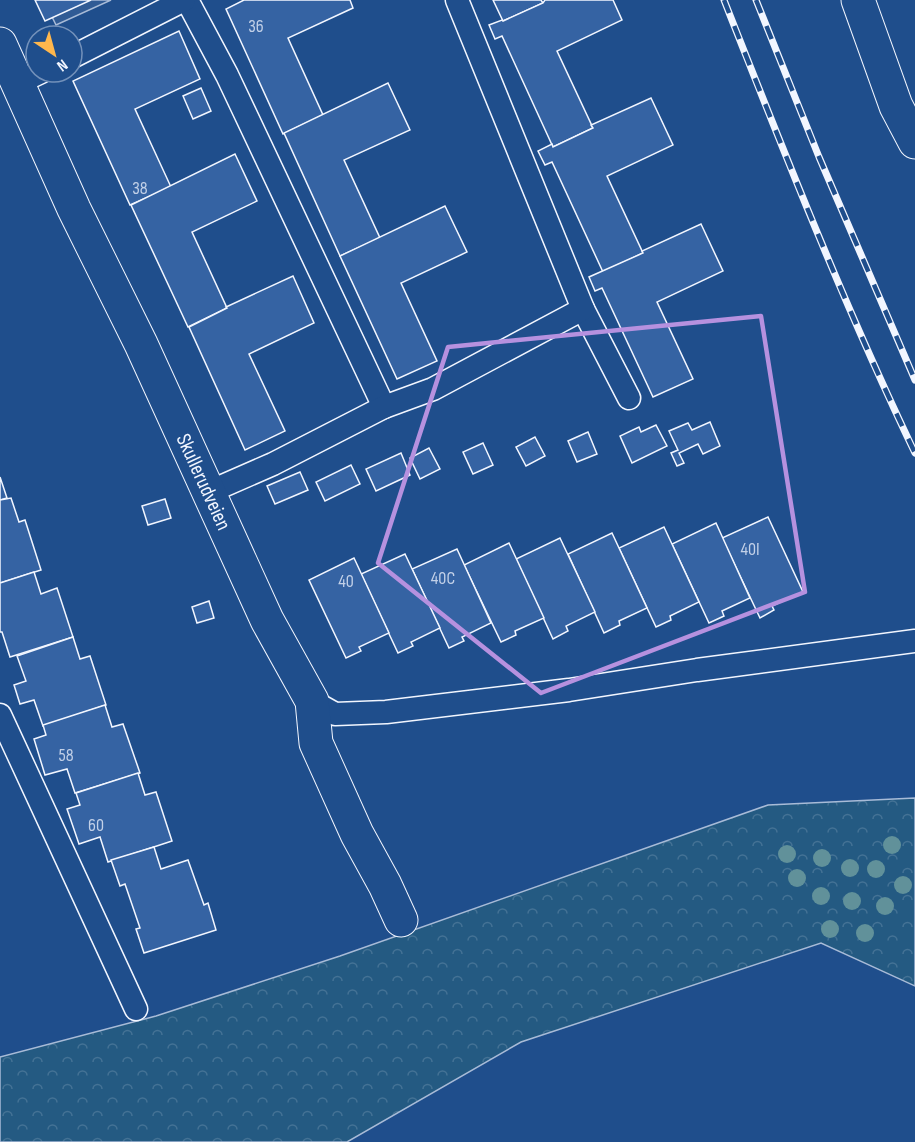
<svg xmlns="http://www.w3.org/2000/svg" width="915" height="1142" viewBox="0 0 915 1142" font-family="'Sofia Sans Condensed',sans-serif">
<defs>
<pattern id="park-crowns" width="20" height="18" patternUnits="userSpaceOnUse" patternTransform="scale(1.5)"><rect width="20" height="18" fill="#245a82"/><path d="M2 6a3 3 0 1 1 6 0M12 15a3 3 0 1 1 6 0" fill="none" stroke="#447295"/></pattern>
</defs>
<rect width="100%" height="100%" fill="#1f4e8c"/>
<polygon fill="url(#park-crowns)" stroke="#a8bbd7" stroke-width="1.5" points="915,798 915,986 821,943 521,1042 347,1142 0,1142 0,1057 156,1016 340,956 768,805"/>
<polygon fill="#305b95" stroke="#a8bbd7" stroke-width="1.5" points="44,0 111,0 56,25"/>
<g fill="#3563a3" stroke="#f2f6ff" stroke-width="1.5">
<polygon points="35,0 91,0 45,21"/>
<polygon points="244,0 350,0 353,8 288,38 323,115 283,134 226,9"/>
<polygon points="493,0 541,0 543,3 503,21"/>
<polygon points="545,0 613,0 622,20 557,51 593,128 553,147 502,36 495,39 489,25 502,20 503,21 543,3"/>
<polygon points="179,31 200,79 135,109 171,187 130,205 73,81"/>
<polygon points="388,83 410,130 344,160 380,238 340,256 284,133"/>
<polygon points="201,88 211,111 193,119 183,96"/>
<polygon points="651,98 673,145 607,176 643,253 603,272 552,162 545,165 538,151 552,144 553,147 593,128 591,125"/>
<polygon points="235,154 257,201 192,232 227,308 188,327 131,205"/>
<polygon points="445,206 467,252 401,283 437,361 397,379 340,256"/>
<polygon points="701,224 723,271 657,302 693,379 653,397 602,288 595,291 589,277 643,253 642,251"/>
<polygon points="293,276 314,323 249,354 285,431 245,450 189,327 227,308 226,307"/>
<polygon points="710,422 720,446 703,454 698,444 679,453 684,463 677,466 671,453 678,450 669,431 688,423 692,430"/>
<polygon points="656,425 667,446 632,463 620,436 639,427 641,432"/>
<polygon points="588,432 597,454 577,462 568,441"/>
<polygon points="535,437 545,456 526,466 516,447"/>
<polygon points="483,443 493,465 473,474 463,452"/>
<polygon points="429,448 440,469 420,479 410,458"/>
<polygon points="401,453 410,475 376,491 366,469"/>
<polygon points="351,465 360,484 325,501 316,482"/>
<polygon points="300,472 308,490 275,504 267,486"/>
<polygon points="0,477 7,498 0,500"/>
<polygon points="11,498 19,522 25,520 41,570 0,583 0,500"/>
<polygon points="165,499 171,518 148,525 142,506"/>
<polygon points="768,517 803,592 772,606 774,610 760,618 722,538"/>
<polygon points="716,523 750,598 722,611 724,616 709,623 672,544"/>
<polygon points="664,527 699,602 670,616 671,620 656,627 619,548"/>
<polygon points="612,533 647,608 619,621 620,625 604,633 568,554"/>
<polygon points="560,538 595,612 566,626 568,631 553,639 516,559"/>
<polygon points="509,543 544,618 515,631 516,635 501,642 464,565"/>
<polygon points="457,549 491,623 462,637 464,641 449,648 412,569"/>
<polygon points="405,554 440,628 411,642 413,646 398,653 361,574"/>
<polygon points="354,558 389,633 359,647 361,651 346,658 309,580"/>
<polygon points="34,572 41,594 57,588 73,637 10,657 2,632 0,632 0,583"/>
<polygon points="209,601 214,618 197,623 192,607"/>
<polygon points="73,637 80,659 90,656 106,705 43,726 34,700 20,704 14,685 26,681 17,656"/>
<polygon points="105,705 112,727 123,724 140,773 75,793 67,769 45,775 34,739 46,735 43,725"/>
<polygon points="138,773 145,795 156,792 172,841 108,862 100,837 79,844 67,809 80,805 76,793"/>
<polygon points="154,847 161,869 188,860 204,905 208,903 216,930 144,953 136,929 140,928 125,884 120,886 111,860"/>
</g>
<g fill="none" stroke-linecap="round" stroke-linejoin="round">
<defs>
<g id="service">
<polyline points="187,0 227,75 384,407"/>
<polyline points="72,57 184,0"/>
<polyline points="18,83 41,72"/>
<polyline points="583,309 629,398"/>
<polyline points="209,492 273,464 384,407 433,389 583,309 457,0"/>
<polyline points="312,701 335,714 386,712 569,690 697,670 915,641"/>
<polyline points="0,715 136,1009"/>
</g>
<g id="minor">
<polyline points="858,0 896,106 915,142"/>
<path id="s1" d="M 0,44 L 74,209 L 141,344 L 267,620 L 312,701 L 316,743 L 357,834 L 385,885 L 401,920"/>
</g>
</defs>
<use href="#service" stroke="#f2f6ff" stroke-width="25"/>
<use href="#minor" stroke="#f2f6ff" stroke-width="35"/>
<use href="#service" stroke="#1f4e8c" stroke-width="22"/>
<use href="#minor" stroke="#1f4e8c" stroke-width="33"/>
<defs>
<g id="rail">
<path d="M 724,0 C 784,152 844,305 915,453"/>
<polyline points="756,0 819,157 915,380"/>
</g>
</defs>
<use href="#rail" stroke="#f2f6ff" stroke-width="7"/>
<use href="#rail" stroke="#1f4e8c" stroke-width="4.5" stroke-dasharray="14" stroke-linecap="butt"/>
</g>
<g fill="#61919a">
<circle cx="892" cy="845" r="9"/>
<circle cx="787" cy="854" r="9"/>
<circle cx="822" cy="858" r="9"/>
<circle cx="850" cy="868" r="9"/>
<circle cx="876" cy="869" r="9"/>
<circle cx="797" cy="878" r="9"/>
<circle cx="903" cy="885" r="9"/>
<circle cx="821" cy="896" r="9"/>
<circle cx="852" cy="901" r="9"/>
<circle cx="885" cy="906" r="9"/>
<circle cx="830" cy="929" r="9"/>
<circle cx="865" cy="933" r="9"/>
</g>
<path fill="none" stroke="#b691df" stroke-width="4.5" stroke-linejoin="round" d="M 761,316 L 805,592 L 541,693 L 378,563 L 448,347 Z"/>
<g text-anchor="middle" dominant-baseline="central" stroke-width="4.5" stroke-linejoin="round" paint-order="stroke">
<g font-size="18" fill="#c3d1e8">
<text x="256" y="26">36</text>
<text x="140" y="188">38</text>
<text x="750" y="549">40I</text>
<text x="443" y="578">40C</text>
<text x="346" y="581">40</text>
<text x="66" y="755">58</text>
<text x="96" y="825">60</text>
</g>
<g font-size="21" fill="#f2f6ff" stroke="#1f4e8c">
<text stroke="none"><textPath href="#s1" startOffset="483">Skullerudveien</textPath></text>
</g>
</g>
<g transform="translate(54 54) rotate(144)"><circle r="28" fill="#1f4e8c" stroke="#7391ba" stroke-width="1.5"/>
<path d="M0-4.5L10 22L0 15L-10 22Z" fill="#ffb74d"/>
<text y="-9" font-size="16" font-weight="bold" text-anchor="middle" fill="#f2f6ff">N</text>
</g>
</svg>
